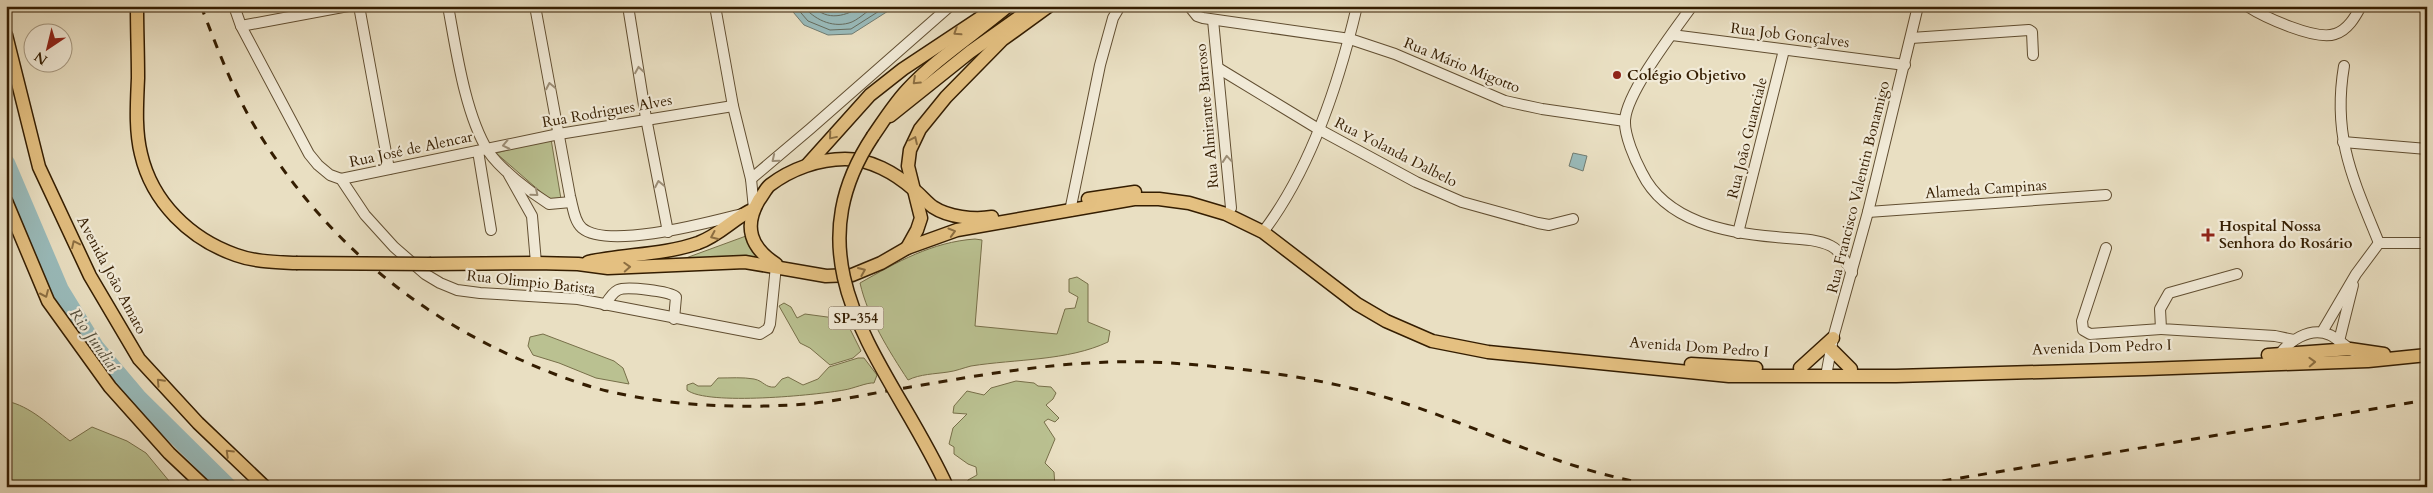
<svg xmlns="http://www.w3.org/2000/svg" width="2433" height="493" viewBox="0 0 2433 493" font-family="Cardo,serif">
<rect width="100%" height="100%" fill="#e9dfc2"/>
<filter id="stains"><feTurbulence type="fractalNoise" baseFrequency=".004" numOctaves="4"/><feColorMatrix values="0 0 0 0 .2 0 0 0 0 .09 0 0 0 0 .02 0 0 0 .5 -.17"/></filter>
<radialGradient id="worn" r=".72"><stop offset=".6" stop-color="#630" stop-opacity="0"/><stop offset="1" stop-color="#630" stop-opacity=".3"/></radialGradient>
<g fill="#bac191" stroke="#776f49">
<polygon points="551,139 561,199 550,200 496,153"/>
<polygon points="746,236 758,261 675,262"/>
<path d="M 975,239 L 982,240 L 975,326 L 1057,334 L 1065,309 L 1075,308 L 1078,297 L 1069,292 L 1069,279 L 1077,277 L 1088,284 L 1088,322 L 1110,331 L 1108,342 C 1068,361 1015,359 971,366 C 963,368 956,371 948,372 C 935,374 920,374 908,380 C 889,351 868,318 860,283 C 897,262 932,242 975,239 Z"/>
<polygon points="784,303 791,307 797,318 805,314 842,319 849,327 861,351 853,358 830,365 810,348 800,343 779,306"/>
<polygon points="543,334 614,361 623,368 629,384 596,378 559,363 533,355 528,346 530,337"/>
<path d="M 858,358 L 864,358 L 877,375 L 874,383 C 868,382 852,389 844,390 C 817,395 707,406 687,390 L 687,385 L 693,383 L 698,386 L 711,386 L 718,378 C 730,378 743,377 754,379 C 764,381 765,388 775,387 L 782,379 L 788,377 L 803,385 L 818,379 L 829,367 Z"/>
<polygon points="1016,381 1034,383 1038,386 1051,387 1056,393 1053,399 1046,405 1059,418 1055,422 1048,419 1044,422 1055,439 1045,463 1054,472 1055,487 967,487 968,480 977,475 976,467 968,464 954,454 954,447 949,444 953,428 967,414 953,413 954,406 967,391 984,395 991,388"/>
<path d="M 6,401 C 31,406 50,426 70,441 L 92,427 L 127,441 L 146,453 L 174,487 L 6,487 Z"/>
</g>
<g fill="#9bb" stroke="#717c71">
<polygon points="788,6 896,6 852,34 828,35 804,25"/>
<polygon points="1573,153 1587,156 1583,171 1569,166"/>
</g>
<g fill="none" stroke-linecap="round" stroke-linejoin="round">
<g stroke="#666c5e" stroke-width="1">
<polyline points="795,6 808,21 830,30 851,29 887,6"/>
<path d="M 803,6 C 814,19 831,28 849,23 C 857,21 867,11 875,6"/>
<path d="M 813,6 C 827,22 847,16 861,6"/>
</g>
<polyline stroke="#9bb" stroke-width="18" points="6,163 60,290 95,347 139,399 228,487"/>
<defs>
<g id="minor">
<polyline points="234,6 241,26 309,154 318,165 330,175 341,179 365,215 394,247 425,274 440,283 457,290 480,293 578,299 760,334 768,329 770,324 776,266"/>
<polyline points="359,6 389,169"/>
<path d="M 448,6 C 456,49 465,114 488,151 C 500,169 530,192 549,204 L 571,202"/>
<path d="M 535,6 L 570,196 C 573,207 574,221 582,228 C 608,250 710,222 742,214"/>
<polyline points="628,6 646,118 668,232"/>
<polyline points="715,6 733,106 751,179 754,209"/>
<polyline points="1189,6 1197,16 1203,18 1350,39 1395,54 1505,101 1542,109 1625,121"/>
<path d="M 1692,6 C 1674,31 1627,92 1625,120 C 1624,135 1635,160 1642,173 C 1666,222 1727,233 1776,237 C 1794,239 1815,238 1831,246 C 1841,251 1847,264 1852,273"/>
<path d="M 2247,6 C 2264,17 2316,41 2335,34 C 2348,30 2355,17 2361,6"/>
<polyline points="1213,20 1231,208"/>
<polyline points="241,26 348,6"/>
<polyline points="1672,35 1905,65"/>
<polyline points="1911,38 2029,30 2032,32 2033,55"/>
<path d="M 2344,66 C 2332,137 2353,179 2379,243"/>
<polyline points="1218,68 1320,130 1416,182 1462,202 1538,223 1549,225 1573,219"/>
<polyline points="2343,142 2427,149"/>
<polyline points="478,151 491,230"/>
<polyline points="509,175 532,216 536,263"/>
<polyline points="341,179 559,134 733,106"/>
<polyline points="751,179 810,129 950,6"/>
<polyline points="1070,211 1100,65 1113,18 1120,6"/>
<polyline points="1868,212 2106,195"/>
<path d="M 1263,232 C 1311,169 1339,83 1357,6"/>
<polyline points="1738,233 1784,50"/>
<polyline points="2379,243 2427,243"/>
<polyline points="2106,248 2082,321 2083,330 2090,334 2161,329"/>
<polyline points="2237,274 2169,293 2160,309 2161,329 2275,336 2294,340"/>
<path d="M 605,305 C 608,300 612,293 618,290 C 626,286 669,291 676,297 L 674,319"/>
<polyline points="2322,332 2356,274 2379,243"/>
<polyline points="2339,341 2353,285"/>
<path d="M 2277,358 C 2288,341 2310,326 2330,335 C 2338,339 2345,346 2353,351"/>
<polyline points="1826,376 1833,338 1868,212 1918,6"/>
</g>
<g id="major">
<path d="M 137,6 C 137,30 138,54 138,78 C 137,103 135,130 141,154 C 152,202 190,239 236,255 C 255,262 276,262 296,263"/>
<polyline points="6,35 39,167 90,276 139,359 198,423 265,487"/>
<polyline points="890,116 970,52 1029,10"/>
<path d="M 873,136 C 884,120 894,104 907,90 C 937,58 975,34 1008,6"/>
<polyline points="808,164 870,95 903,69 998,6"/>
<polyline points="1088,199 1135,192"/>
<polyline points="6,201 48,301 110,387 169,453 205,487"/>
<polyline points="907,248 917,230 921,218 908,166 910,150 920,129 946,97 1002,40 1049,6"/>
<path d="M 588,262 C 624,254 663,255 698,243 C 722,234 733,218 754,209"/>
<polyline points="431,264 536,263 578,264 608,268 745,262 826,276 852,275 881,263 907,248 957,230 1134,199 1159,199 1189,203 1226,214 1263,232 1357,304 1386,321 1432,341 1488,352 1729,376 1896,376 2145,369 2368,361 2427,355"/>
<path d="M 776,264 C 751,248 743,227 759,200 C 763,195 766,188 770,185 C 791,169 819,159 845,159 C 870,159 895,173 913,189 C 920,194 926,202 933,207 C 948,217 974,220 992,217"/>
<polyline points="1831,349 1851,369"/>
<polyline points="2268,355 2350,349 2384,354"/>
<polyline points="1691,364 1756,368"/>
<polyline points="1800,368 1833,338"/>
</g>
</defs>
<use href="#minor" stroke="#614e31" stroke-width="12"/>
<use href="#major" stroke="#341d01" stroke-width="15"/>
<use href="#minor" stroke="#f1ead7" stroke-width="10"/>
<use href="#major" stroke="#e4c081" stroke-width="12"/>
<g stroke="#341d01" stroke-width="3" stroke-dasharray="9 9" stroke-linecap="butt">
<path d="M 201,6 C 218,50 235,96 260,135 C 324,237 411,312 521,360 C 548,372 578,384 607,391 C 671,406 740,409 806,404 C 839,401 872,393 905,388 C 992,373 1080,357 1170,363 C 1245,368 1319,377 1391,399 C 1463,421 1531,455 1603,474 C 1622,479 1641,483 1660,487"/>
<polyline points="1907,487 2427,400"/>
</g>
<defs>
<g id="major-bridge">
<path d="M 873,136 C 784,270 894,369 947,487"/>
<polyline points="296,263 431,264"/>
</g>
</defs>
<use href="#major-bridge" stroke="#341d01" stroke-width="15" stroke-linecap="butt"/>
<use href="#major-bridge" stroke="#e4c081" stroke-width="12"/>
</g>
<defs><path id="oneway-chevron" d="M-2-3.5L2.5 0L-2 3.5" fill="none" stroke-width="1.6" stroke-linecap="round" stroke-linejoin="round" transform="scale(1.25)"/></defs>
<g stroke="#8c6e41">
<use href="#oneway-chevron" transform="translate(957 32) rotate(147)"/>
<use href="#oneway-chevron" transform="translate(916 81) rotate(137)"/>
<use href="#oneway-chevron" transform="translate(832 136) rotate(130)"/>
<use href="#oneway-chevron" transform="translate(914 140) rotate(-65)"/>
<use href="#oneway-chevron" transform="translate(952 232) rotate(-16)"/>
<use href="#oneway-chevron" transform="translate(714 236) rotate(156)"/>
<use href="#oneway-chevron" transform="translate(75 244) rotate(-115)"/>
<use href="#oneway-chevron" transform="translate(627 267) rotate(-3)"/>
<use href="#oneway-chevron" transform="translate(862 271) rotate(-23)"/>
<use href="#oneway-chevron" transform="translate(45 294) rotate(66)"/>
<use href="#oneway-chevron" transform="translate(2312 362) rotate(-2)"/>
<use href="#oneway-chevron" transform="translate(160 382) rotate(-133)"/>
<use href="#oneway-chevron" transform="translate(229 453) rotate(-136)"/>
</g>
<g stroke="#9c8e77">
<use href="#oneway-chevron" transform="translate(639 70) rotate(-99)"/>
<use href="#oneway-chevron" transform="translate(550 86) rotate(-101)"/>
<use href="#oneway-chevron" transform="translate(506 145) rotate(168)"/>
<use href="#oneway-chevron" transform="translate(775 159) rotate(141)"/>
<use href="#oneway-chevron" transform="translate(1227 159) rotate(-95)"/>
<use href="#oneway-chevron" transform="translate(659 184) rotate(-101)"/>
<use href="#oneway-chevron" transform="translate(535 193) rotate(39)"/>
</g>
<g fill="#8f2418" stroke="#f1ead7" stroke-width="2">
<circle cx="1617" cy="75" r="5"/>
<path d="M2205.5 227.5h5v5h5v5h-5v5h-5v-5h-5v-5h5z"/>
</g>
<g text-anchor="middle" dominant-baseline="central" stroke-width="4.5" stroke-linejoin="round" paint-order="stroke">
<rect fill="#f1ead7" stroke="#6d5a41" stroke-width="1" x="828.5" y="306.5" width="55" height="23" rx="4"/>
<g font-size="14" font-weight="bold" fill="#341d01">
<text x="856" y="318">SP-354</text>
</g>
<g font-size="15" fill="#341d01" stroke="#f1ead7">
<text transform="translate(1790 35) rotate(7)">Rua Job Gonçalves</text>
<text transform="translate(1462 65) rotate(22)">Rua Mário Migotto</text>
<text transform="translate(607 111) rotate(-10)">Rua Rodrigues Alves</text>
<text transform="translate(1207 116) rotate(-95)">Rua Almirante Barroso</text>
<text transform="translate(1747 138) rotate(-76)">Rua João Guanciale</text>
<text transform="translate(411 149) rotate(-12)">Rua José de Alencar</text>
<text transform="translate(1396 152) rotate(27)">Rua Yolanda Dalbelo</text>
<text transform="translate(1858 187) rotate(-76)">Rua Francisco Valentin Bonamigo</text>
<text transform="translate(1986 189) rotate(-4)">Alameda Campinas</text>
<text transform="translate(112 275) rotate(62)">Avenida João Amato</text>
<text transform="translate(531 282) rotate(6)">Rua Olimpio Batista</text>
<text transform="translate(1699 347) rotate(4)">Avenida Dom Pedro I</text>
<text transform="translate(2102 347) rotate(-2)">Avenida Dom Pedro I</text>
</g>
<g font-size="15" font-weight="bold" fill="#341d01" stroke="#f1ead7" text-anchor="start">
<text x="1627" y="75">Colégio Objetivo</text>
<text x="2219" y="226">Hospital Nossa<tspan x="2219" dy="17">Senhora do Rosário</tspan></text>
</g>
<g font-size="16" font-style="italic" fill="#524c39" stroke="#f1ead7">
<text transform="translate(94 340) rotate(55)">Rio Jundiaí</text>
</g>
</g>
<rect width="2433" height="493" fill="none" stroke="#e9dfc2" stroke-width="25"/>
<rect x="8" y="8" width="2418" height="478" fill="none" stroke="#341d01" stroke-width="2.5"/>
<rect x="12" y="12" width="2408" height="468" fill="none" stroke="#341d01"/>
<g transform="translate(48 48) rotate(215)"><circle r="24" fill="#f1ead7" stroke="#a59881"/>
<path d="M0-4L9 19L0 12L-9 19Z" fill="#8f2418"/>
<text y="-8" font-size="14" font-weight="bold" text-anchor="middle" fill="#341d01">N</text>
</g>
<rect width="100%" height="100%" filter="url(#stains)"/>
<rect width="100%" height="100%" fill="url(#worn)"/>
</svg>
